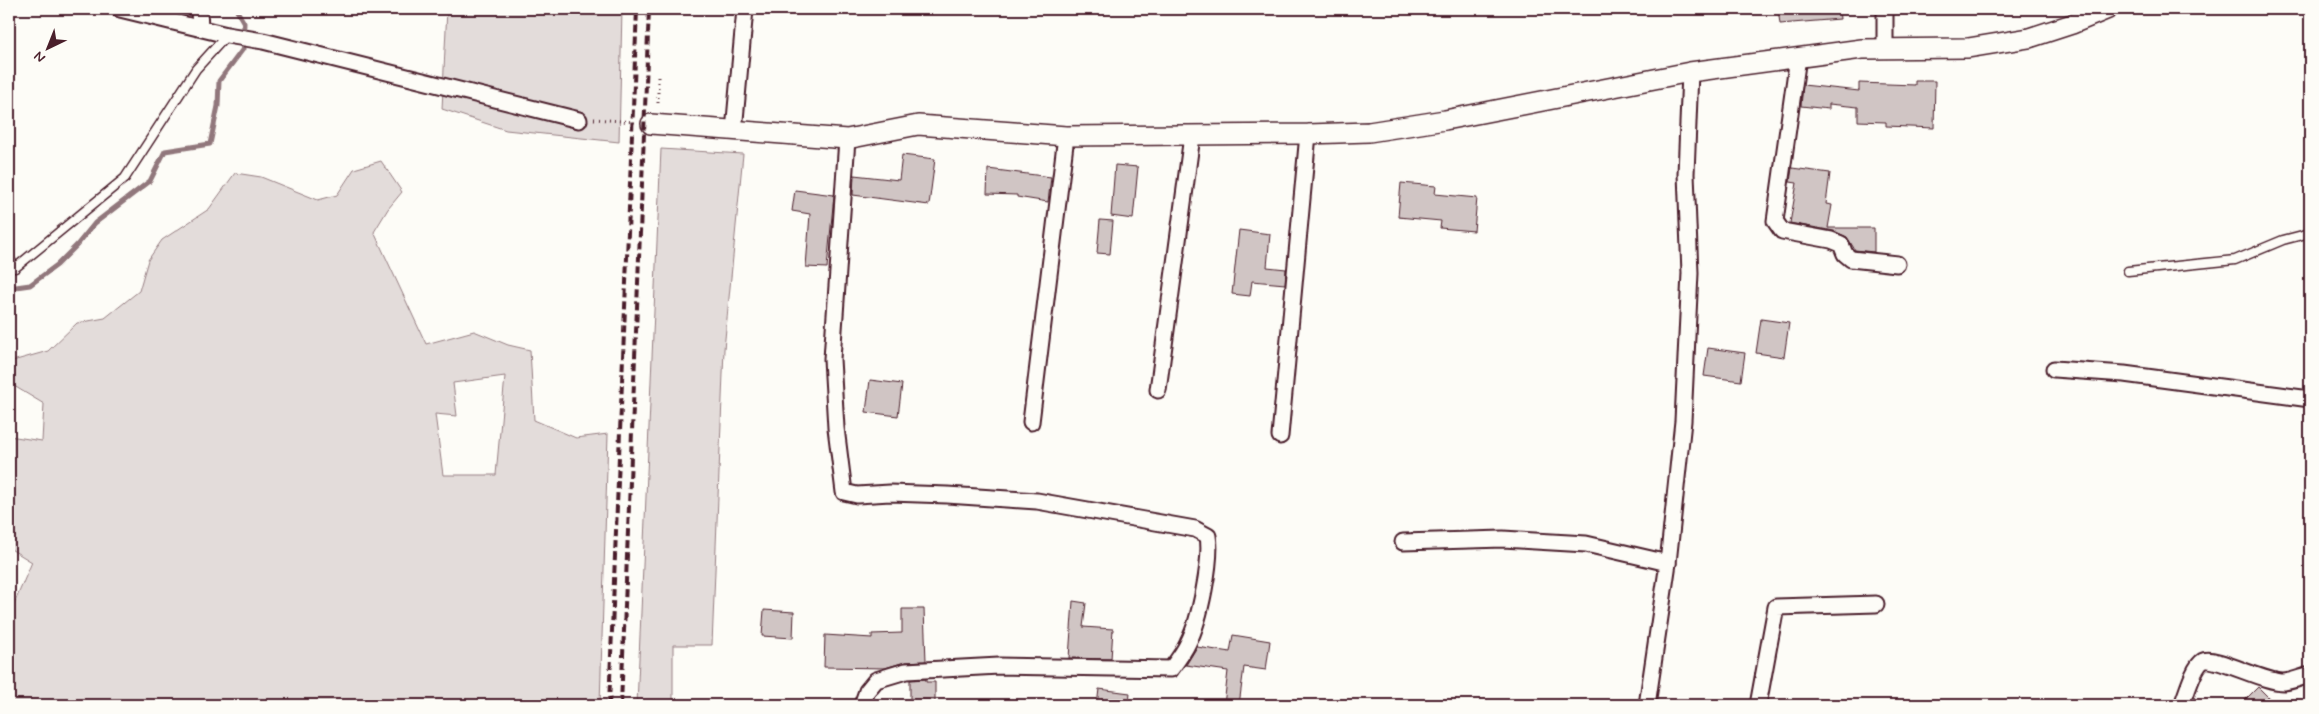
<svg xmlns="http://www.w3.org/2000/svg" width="2319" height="714" viewBox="0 0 2319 714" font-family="Mynerve,sans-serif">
<rect width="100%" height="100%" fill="#fdfcf7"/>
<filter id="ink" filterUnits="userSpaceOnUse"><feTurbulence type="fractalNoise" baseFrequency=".02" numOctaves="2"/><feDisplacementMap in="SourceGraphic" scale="10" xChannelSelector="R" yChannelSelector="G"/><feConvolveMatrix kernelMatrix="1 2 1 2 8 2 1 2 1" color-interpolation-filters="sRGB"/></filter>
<g filter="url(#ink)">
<g fill="#e3dcda" stroke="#967e82" fill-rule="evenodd">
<polygon points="447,9 622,9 619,142 506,130 442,109"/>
<polygon points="661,149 743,154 724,349 712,645 673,645 673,705 637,705"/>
<path d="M 381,161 L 402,192 L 388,209 L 374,232 L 426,344 L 474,331 L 508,345 L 530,350 L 534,420 L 576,438 L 608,434 L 600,705 L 9,705 L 9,611 L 11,611 L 32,562 L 9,548 L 9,436 L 42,441 L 44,404 L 9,383 L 9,362 L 48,351 L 77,323 L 105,318 L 139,291 L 148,260 L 162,240 L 209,209 L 235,173 L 261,177 L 318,200 L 337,195 L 354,169 ZM 505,376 L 496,475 L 443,475 L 435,414 L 457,416 L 453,383 Z"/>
</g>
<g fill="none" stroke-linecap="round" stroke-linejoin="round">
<polyline stroke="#91777b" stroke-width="5" points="9,288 30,285 57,265 77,245 95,223 150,181 165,151 210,144 218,106 219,81 243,49 244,23 236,9"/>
</g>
<g fill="#d0c5c4" stroke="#4a1f2b">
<polygon points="1778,9 1839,9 1840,19 1780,24"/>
<polygon points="1915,81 1935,81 1934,128 1886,126 1886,122 1858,121 1858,107 1829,104 1829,109 1801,106 1803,85 1859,91 1859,83 1915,85"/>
<polygon points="902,155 935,159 929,205 853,195 854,175 899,180"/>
<polygon points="1115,165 1138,167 1133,219 1111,216"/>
<polygon points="1792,168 1830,173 1826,204 1832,205 1828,228 1874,228 1874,252 1855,250 1847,237 1834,231 1790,223 1797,183 1790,182"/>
<polygon points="988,169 1051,177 1048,202 1017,197 1017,195 987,194"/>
<polygon points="1401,183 1436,186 1435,194 1477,198 1474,231 1440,228 1441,221 1398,217"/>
<polygon points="795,190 834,195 827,268 806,267 810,214 792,211"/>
<polygon points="1100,220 1113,221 1110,254 1097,253"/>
<polygon points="1239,230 1270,234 1267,267 1286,269 1285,284 1252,281 1250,296 1232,294"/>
<polygon points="1761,319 1789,323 1784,357 1756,353"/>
<polygon points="1708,348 1745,353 1741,381 1704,376"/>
<polygon points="870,380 902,384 898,416 866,412"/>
<polygon points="1073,601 1086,603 1083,627 1113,629 1111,659 1069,658"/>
<polygon points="902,609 924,609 926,661 905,662 885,668 824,667 825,635 872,638 872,634 902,633"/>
<polygon points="764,610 794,612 793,638 762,636"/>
<polygon points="1233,635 1270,641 1266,670 1244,667 1239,705 1224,705 1228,671 1186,665 1197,647 1230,652"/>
<polygon points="926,679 926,682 935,682 935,705 910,705 910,680"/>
<polygon points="2258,687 2276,705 2240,705"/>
<polygon points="1099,689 1130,693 1129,705 1097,705"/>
</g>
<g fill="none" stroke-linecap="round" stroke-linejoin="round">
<defs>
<g id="service">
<polyline points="744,14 756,9"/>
<polyline points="9,258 15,268 125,178 196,69 227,35"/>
<polyline points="2128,271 2235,260 2283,240 2310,233"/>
</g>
<g id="minor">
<polyline points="120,9 227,35 263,41 579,120"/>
<polyline points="199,9 200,28"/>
<polyline points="1885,9 1885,48"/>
<polyline points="1798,57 1775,221 1782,231 1831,240 1841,244 1845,254 1851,259 1897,264"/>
<polyline points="734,131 745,9"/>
<path d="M 847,139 L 832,359 L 836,428 L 844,492 L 857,495 L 890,493 L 947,495 L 1037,501 L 1195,529 L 1208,536 C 1212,560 1200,620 1188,643 C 1184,652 1177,661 1171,669 L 999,666 L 906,671 L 876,680 L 867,691 L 862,705"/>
<polyline points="2054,369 2124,374 2310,399"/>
<polyline points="1158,390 1192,136"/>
<polyline points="1031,422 1066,136"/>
<polyline points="1280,436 1308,134"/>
<polyline points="1403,542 1503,539 1586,544 1668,563"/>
<polyline points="1647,705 1668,563 1683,421 1690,273 1686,174 1690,72"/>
<polyline points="1758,705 1776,607 1876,604"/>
<path d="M 2182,705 C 2186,695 2194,666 2203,661 C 2214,655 2265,683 2284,682 C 2293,681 2302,677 2310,675"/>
</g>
<polyline id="tertiary" points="651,124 847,139 918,125 1066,136 1308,134 1369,132 1445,120 1690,72 1862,49 1968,48 2029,38 2072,24 2108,9"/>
</defs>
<use href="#service" stroke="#4a1f2b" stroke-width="11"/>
<use href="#minor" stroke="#4a1f2b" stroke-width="19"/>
<use href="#tertiary" stroke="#4a1f2b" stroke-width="22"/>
<g stroke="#4a1f2b" stroke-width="3" stroke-dasharray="1 4" stroke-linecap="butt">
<polyline points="658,77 658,107"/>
<polyline points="594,119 635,122"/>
</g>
<use href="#service" stroke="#fdfcf7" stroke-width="8"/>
<use href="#minor" stroke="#fdfcf7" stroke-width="15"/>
<use href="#tertiary" stroke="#fdfcf7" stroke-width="19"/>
<g stroke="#4a1f2b" stroke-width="4" stroke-dasharray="8 4" stroke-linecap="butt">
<polyline points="609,705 637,9"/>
<polyline points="621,705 649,9"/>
</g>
</g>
</g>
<rect width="2319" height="714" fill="none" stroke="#fdfcf7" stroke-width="30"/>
<rect x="15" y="15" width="2289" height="684" fill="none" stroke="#4a1f2b" stroke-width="2" filter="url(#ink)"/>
<g transform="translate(48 48) rotate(223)" stroke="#fdfcf7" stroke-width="4" paint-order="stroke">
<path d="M0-4L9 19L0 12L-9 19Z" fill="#4a1f2b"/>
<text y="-8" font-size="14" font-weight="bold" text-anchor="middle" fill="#4a1f2b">N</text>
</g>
</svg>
